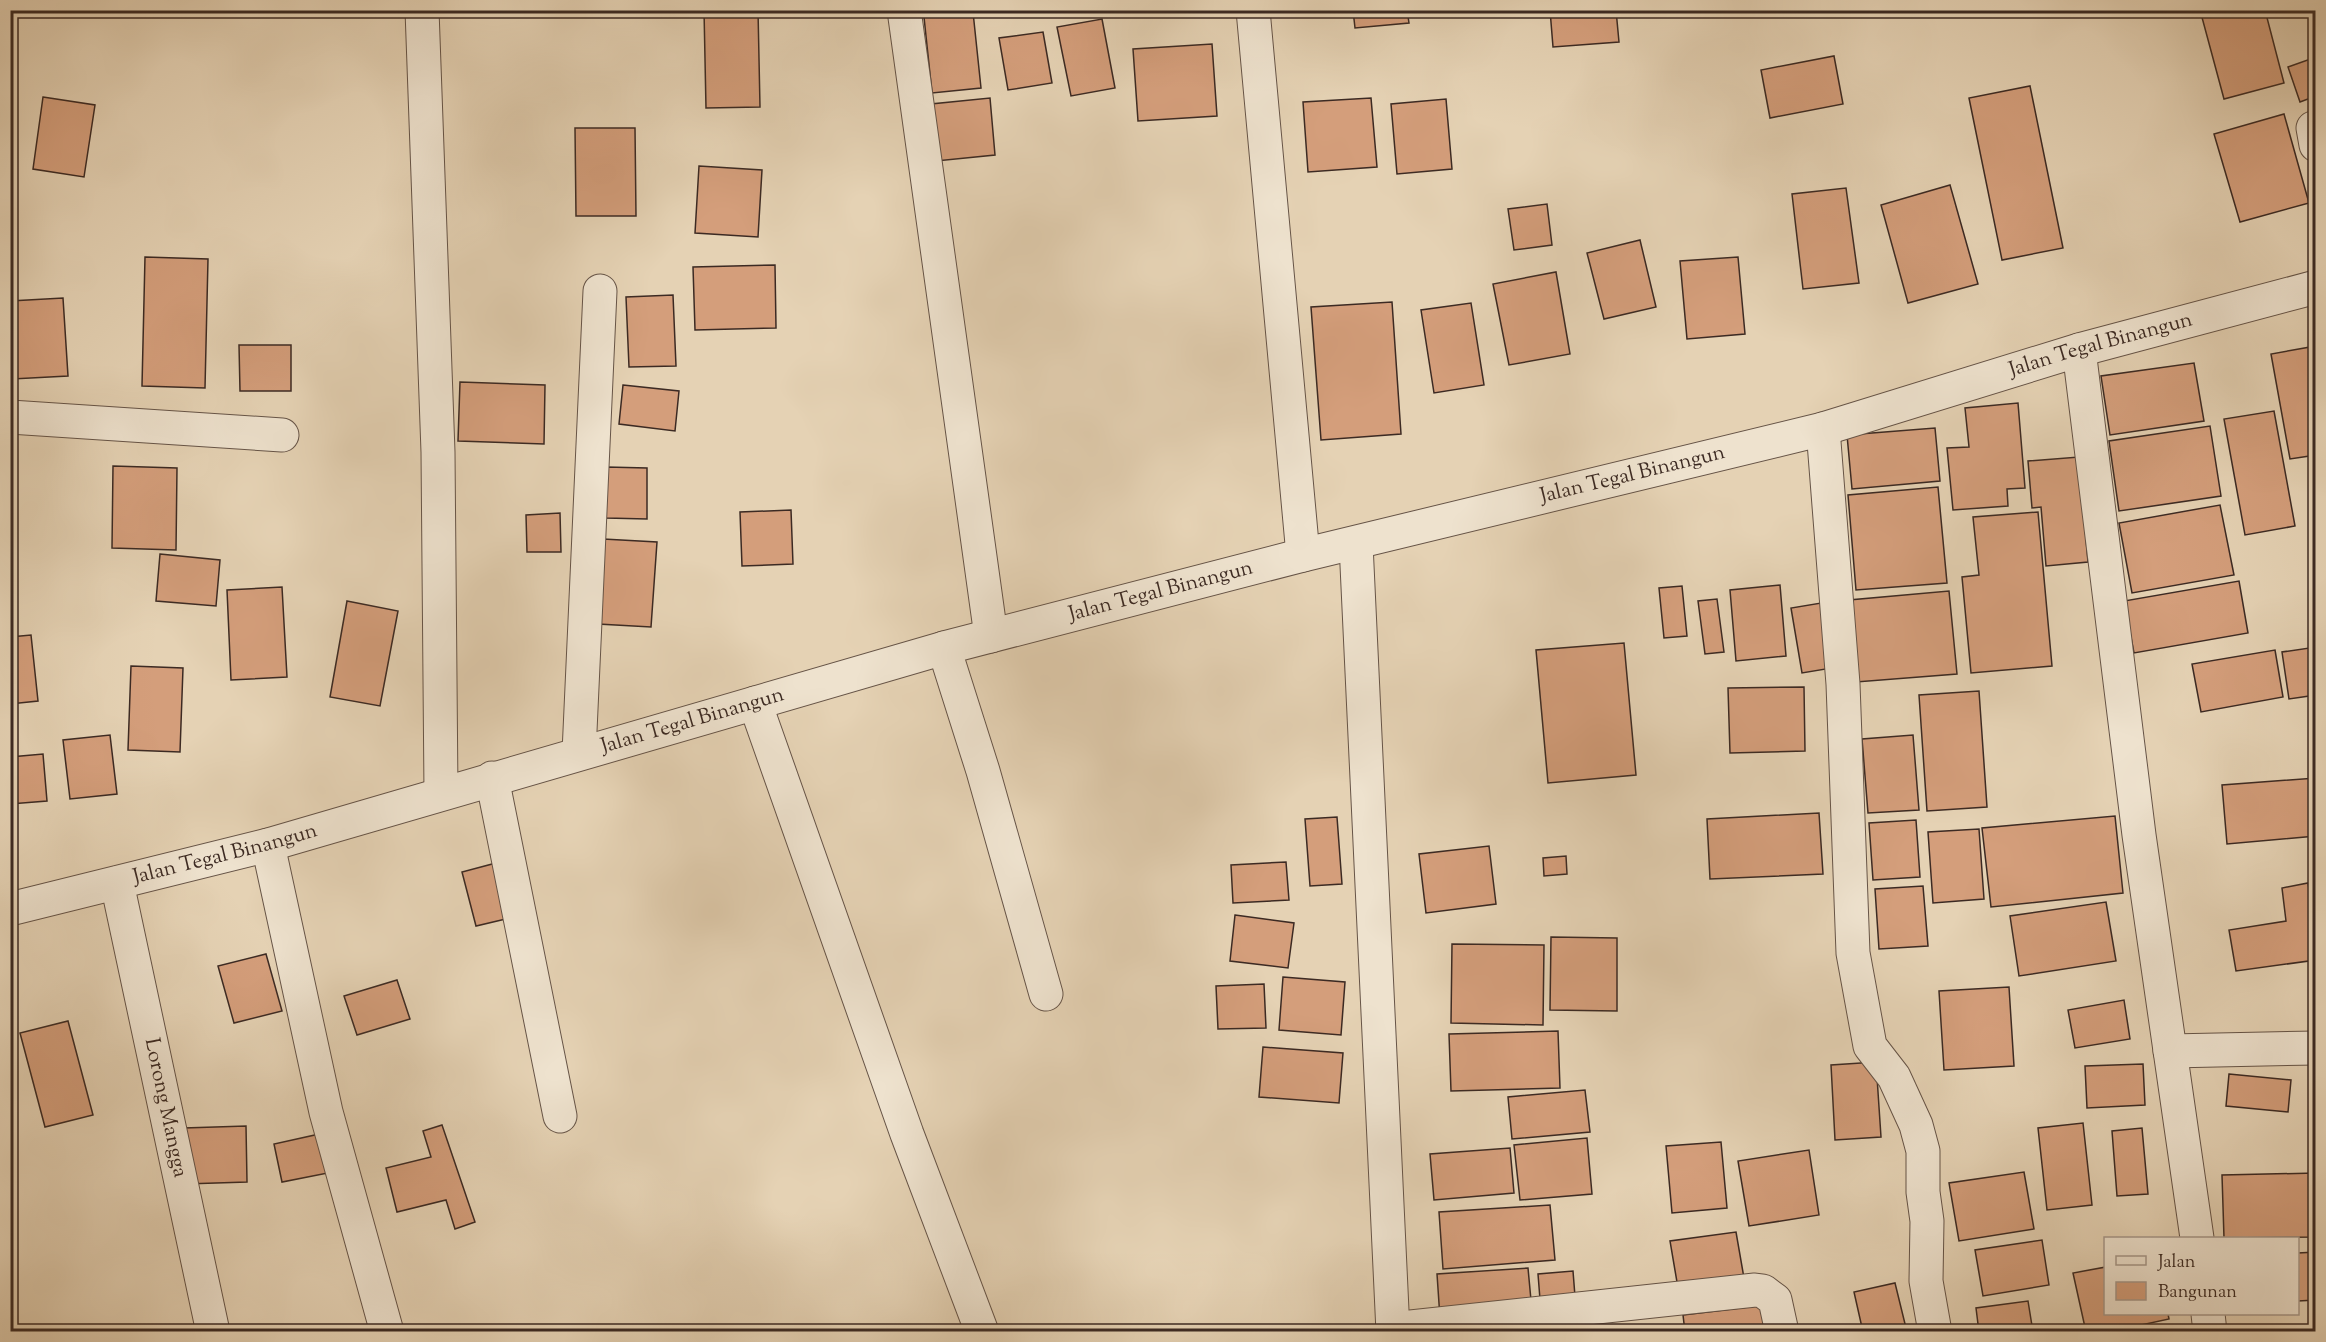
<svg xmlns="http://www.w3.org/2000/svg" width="2326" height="1342" viewBox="0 0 2326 1342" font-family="'Sorts Mill Goudy',serif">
<rect width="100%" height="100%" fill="#e5d2b4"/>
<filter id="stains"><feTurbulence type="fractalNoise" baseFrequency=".00333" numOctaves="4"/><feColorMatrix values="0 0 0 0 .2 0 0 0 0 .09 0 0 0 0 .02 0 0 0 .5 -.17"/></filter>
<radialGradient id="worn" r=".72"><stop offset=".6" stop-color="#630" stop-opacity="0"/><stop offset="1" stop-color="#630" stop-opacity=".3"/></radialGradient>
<g fill="#d49e7b" stroke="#3c2a23" stroke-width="1.5">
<polygon points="704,10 758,10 760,107 706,108"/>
<polygon points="1353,10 1407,10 1409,23 1355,28"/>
<polygon points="1550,10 1616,10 1619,42 1553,47"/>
<polygon points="2200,10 2265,10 2284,83 2224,99"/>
<polygon points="973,12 981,88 932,93 924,17"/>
<polygon points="1102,19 1115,88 1071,96 1057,27"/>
<polygon points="1043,32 1052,83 1008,90 999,38"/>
<polygon points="1212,44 1217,116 1138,121 1133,49"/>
<polygon points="1834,56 1843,104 1770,118 1761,70"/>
<polygon points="2316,57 2316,96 2300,102 2288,67"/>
<polygon points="2030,86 2063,248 2002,260 1969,98"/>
<polygon points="43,97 95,105 84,177 33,169"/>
<polygon points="990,98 995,155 936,161 931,104"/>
<polygon points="1371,98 1377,167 1308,172 1303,102"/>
<polygon points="1446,99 1452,169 1397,174 1391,104"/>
<polygon points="2284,114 2309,203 2240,222 2214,134"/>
<polygon points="575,128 635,128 636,216 576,216"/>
<polygon points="699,166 762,170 758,237 695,233"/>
<polygon points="1950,185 1978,284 1908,303 1881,205"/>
<polygon points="1846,188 1859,283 1803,289 1792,194"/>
<polygon points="1547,204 1552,245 1514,250 1508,209"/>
<polygon points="1640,240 1656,307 1604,319 1587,253"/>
<polygon points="145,257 208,259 205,388 142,386"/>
<polygon points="1738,257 1745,334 1687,339 1680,261"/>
<polygon points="775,265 776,328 695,330 693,267"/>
<polygon points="1556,272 1570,354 1509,365 1493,284"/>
<polygon points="673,295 676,366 629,367 626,297"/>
<polygon points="63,298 68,376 12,379 10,301"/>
<polygon points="1392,302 1401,434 1321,440 1311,307"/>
<polygon points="1471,303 1484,385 1434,393 1421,310"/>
<polygon points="239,345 291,345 291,391 240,391"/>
<polygon points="2316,346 2316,455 2290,459 2271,354"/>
<polygon points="2194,363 2204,421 2110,435 2101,376"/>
<polygon points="460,382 545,385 544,444 458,441"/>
<polygon points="623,385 679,391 675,431 619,424"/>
<polygon points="2018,403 2025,488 2007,489 2008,506 1953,510 1947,448 1969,447 1965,408"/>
<polygon points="2274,411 2295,526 2245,535 2224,419"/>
<polygon points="2210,426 2221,496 2119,511 2109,441"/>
<polygon points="1935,428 1940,481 1852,489 1847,435"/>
<polygon points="2079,457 2088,562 2046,566 2041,507 2032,508 2028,461"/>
<polygon points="113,466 177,468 176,550 112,548"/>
<polygon points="606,467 647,468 647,519 606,518"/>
<polygon points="1938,487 1947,583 1856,590 1848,495"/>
<polygon points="2220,505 2234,575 2132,593 2119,523"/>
<polygon points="791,510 793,564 742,566 740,512"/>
<polygon points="2038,512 2052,666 1971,673 1962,577 1979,575 1973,517"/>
<polygon points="560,513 561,552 527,552 526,515"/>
<polygon points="603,539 657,542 651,627 598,624"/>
<polygon points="160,554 220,560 216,606 156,601"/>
<polygon points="2239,581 2248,633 2134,653 2124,601"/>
<polygon points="1780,585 1786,656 1736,661 1730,590"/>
<polygon points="1682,586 1687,636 1664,638 1659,588"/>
<polygon points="282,587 287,677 231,680 227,590"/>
<polygon points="1949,591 1957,674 1856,682 1849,600"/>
<polygon points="1717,599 1724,652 1705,654 1698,601"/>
<polygon points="347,601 398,611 380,706 330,697"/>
<polygon points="1827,602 1838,667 1802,673 1791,608"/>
<polygon points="31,635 38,701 10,704 10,637"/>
<polygon points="1624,643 1636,775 1548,783 1536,650"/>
<polygon points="2316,647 2316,695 2289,699 2282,652"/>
<polygon points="2275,650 2283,697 2201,712 2192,664"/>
<polygon points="131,666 183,668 180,752 128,750"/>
<polygon points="1804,687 1805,751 1730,753 1728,688"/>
<polygon points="1979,691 1987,807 1927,811 1919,695"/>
<polygon points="110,735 117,794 70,799 63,740"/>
<polygon points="1913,735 1919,810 1868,813 1862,739"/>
<polygon points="43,754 47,801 10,804 10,757"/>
<polygon points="2316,778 2316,836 2227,844 2222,785"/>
<polygon points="1819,813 1823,874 1710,879 1707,819"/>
<polygon points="2115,816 2123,893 1991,907 1982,828"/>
<polygon points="1337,817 1342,884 1310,886 1305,819"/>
<polygon points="1916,820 1920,877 1873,880 1869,823"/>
<polygon points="1979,829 1984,899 1933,903 1928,832"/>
<polygon points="1489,846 1496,904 1426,913 1419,854"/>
<polygon points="1566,856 1567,874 1544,876 1543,858"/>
<polygon points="1286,862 1289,900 1233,903 1231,865"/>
<polygon points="496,863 510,918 476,926 462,872"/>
<polygon points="2308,883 2316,934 2316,960 2236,971 2229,930 2286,921 2282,888"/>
<polygon points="1923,886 1928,946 1879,949 1875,889"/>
<polygon points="2106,902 2116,961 2019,976 2010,916"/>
<polygon points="1235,915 1294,923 1288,968 1230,961"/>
<polygon points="1551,937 1617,938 1617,1011 1550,1010"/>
<polygon points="1452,944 1544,945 1543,1025 1451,1023"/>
<polygon points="266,954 282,1011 234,1023 218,966"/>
<polygon points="1283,977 1345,982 1341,1035 1279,1030"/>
<polygon points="397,980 410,1019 357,1035 344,996"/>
<polygon points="1264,984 1266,1028 1218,1029 1216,986"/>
<polygon points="2009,987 2014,1066 1944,1070 1939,991"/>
<polygon points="2124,1000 2130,1039 2075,1048 2068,1010"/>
<polygon points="68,1021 93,1115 45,1127 20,1033"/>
<polygon points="1558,1031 1560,1088 1451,1091 1449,1034"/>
<polygon points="1263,1047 1343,1053 1339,1103 1259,1097"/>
<polygon points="1876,1062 1881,1137 1835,1140 1831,1065"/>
<polygon points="2143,1064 2145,1105 2087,1108 2085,1066"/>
<polygon points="2229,1074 2291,1080 2288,1112 2226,1106"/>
<polygon points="1585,1090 1590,1132 1512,1139 1508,1097"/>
<polygon points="2083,1123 2092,1205 2047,1210 2038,1128"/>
<polygon points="442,1125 475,1222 455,1229 446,1200 397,1212 386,1168 431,1157 423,1131"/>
<polygon points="246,1126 247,1182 185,1184 184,1128"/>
<polygon points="2142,1128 2148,1194 2117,1196 2112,1131"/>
<polygon points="324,1133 333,1172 282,1182 274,1144"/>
<polygon points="1587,1138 1592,1194 1520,1200 1514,1145"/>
<polygon points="1721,1142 1727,1208 1672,1213 1666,1146"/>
<polygon points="1510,1148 1514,1193 1434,1200 1430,1154"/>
<polygon points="1809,1150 1819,1215 1749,1226 1738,1161"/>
<polygon points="2024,1172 2034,1229 1959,1241 1949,1183"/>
<polygon points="2316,1173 2316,1237 2224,1238 2222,1175"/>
<polygon points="1550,1205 1555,1260 1443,1269 1439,1212"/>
<polygon points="1736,1232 1744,1278 1678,1288 1670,1241"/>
<polygon points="2042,1240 2049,1285 1983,1296 1975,1250"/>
<polygon points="2316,1252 2316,1300 2298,1301 2298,1253"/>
<polygon points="2106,1267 2106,1314 2168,1314 2169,1319 2109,1332 2086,1332 2073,1273"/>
<polygon points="1528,1268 1532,1311 1440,1318 1437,1274"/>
<polygon points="1573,1271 1576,1309 1541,1312 1538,1274"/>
<polygon points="1895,1283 1907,1332 1863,1332 1854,1292"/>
<polygon points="2028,1301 2033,1332 1979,1332 1976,1308"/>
<polygon points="1773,1304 1776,1332 1685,1332 1683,1315"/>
</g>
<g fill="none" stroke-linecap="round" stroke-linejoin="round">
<defs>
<g id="minor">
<polyline points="422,10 438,452 441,793"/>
<polyline points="904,10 991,636"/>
<polyline points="1253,10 1303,555"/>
<polyline points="2313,128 2316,145"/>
<polyline points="2079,350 2139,835 2197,1238"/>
<polyline points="10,417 282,435"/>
<polyline points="1823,429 1843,684 1853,953 1870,1046 1894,1077 1916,1125 1923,1151 1923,1192 1927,1221 1926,1281 1935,1332"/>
<polyline points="1356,544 1393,1332"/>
<polyline points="944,648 983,771 1046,994"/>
<polyline points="755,703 907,1134 982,1332"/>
<polyline points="579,753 600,291"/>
<polyline points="492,778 560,1116"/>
<polyline points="268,845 326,1112 387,1332"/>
<path id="s1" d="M 117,883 L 213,1332"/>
<path id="s2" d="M 10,909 L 268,845 L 944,648 L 1303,555 L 1823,429 L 2079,350 L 2316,287"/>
<polyline points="2170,1051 2316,1048"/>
<polyline points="2208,1314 2210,1332"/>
<polyline points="1392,1329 1755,1290 1763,1291 1775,1300 1782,1332"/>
</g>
</defs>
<use href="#minor" stroke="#665447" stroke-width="35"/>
<use href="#minor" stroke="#eee2ce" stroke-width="33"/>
</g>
<g text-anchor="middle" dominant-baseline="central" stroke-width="4.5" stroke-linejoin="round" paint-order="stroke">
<g font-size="21" fill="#3c2a23" stroke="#eee2ce">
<text stroke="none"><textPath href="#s2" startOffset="2166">Jalan Tegal Binangun</textPath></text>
<text stroke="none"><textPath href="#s2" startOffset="1680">Jalan Tegal Binangun</textPath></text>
<text stroke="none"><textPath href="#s2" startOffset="1194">Jalan Tegal Binangun</textPath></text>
<text stroke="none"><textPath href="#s2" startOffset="708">Jalan Tegal Binangun</textPath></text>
<text stroke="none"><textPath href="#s2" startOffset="222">Jalan Tegal Binangun</textPath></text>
<text stroke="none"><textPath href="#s1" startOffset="230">Lorong Mangga</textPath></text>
</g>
</g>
<rect width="2326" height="1342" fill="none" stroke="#e5d2b4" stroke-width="36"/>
<rect x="12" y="12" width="2302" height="1318" fill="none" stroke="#3c2a23" stroke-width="3"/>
<rect x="18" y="18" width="2290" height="1306" fill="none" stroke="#3c2a23" stroke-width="1.5"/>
<rect x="2104" y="1237" width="195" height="78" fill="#eee2ce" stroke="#a7988a" stroke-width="1.5"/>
<rect x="2116" y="1256" width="30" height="9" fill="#eee2ce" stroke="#a7988a" stroke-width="1.5"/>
<text x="2158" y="1267" font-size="18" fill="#3c2a23">Jalan</text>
<rect x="2116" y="1282" width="30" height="18" fill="#d49e7b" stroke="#a7988a" stroke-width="1.5"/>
<text x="2158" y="1297" font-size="18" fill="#3c2a23">Bangunan</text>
<rect width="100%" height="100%" filter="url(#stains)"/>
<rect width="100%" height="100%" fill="url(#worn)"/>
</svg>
